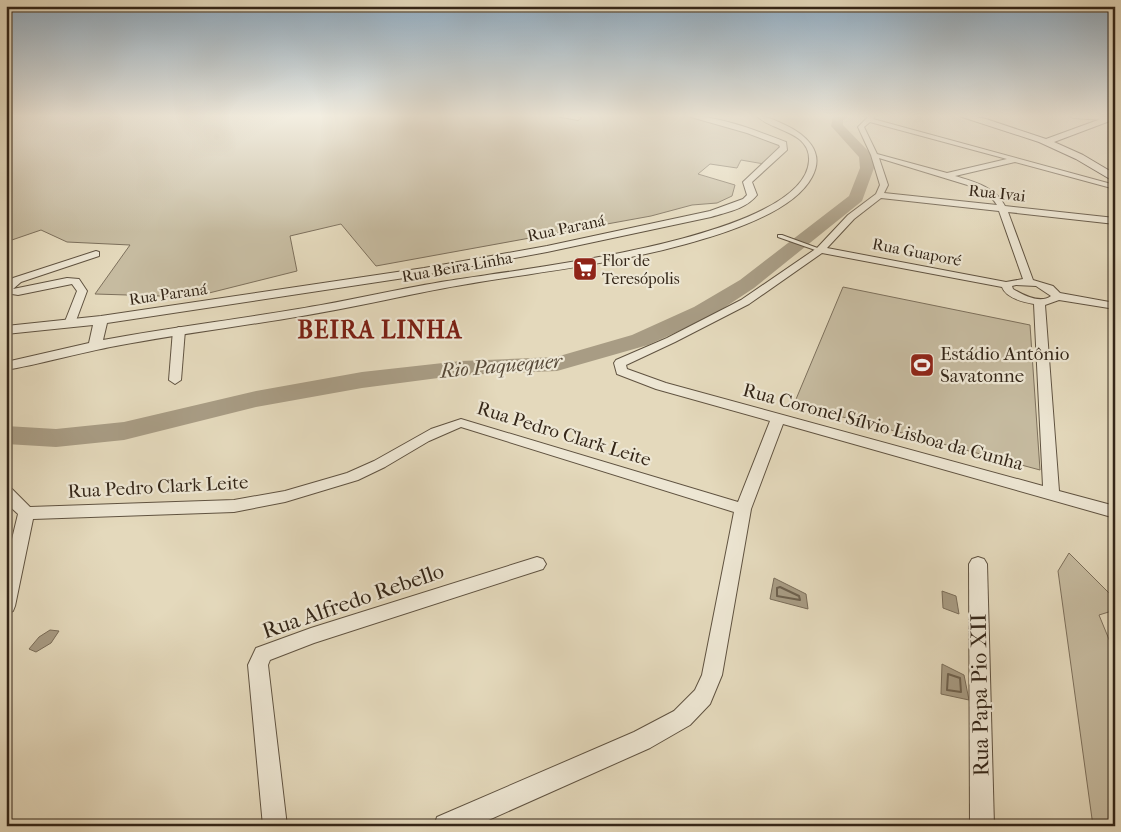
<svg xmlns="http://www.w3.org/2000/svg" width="1121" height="832" viewBox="0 0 1121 832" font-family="'IM FELL French Canon',serif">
<rect width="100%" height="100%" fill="#e4d9bc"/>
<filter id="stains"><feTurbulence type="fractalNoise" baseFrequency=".004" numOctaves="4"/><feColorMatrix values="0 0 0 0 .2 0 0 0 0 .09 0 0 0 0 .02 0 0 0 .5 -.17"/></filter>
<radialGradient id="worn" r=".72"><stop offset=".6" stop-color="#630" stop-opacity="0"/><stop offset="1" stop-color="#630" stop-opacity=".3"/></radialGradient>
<g fill="#c6bba0" stroke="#7d705c">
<polygon points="6,116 696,116 776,141 780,146 764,164 741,160 737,168 710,164 698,174 735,185 732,196 717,203 692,205 651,216 376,266 341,224 290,236 297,271 193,297 95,294 130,245 67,242 41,230 6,242"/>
<polygon points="843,287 1030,325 1040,470 794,404"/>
<polygon points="1069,553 1115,599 1115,610 1099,615 1115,654 1115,826 1093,826 1058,571"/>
</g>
<g fill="#a89c84" stroke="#7a6d59">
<polygon points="774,578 806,594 808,609 770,599"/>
<polygon points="942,591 956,596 959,614 943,608"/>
<polygon points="50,630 59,631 51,643 36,652 29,649 39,637"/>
<polygon points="942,664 964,675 969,700 941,694"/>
</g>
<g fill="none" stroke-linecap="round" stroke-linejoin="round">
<g stroke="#6e614e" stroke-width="2">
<polygon points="780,587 799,596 800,600 777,596 777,588"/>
<polygon points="948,674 960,678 961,692 947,690"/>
</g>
<polygon fill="#a89c84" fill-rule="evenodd" points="833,116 849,116 843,120 843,125 873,156 874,168 862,201 754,288 710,317 648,345 557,371 461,375 362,388 256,407 124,440 56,447 6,444 6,426 56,429 124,422 256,391 362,372 461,361 556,357 632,335 694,307 740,280 849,196 860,168 859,157 831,126"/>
<defs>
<polygon id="pedestrian" points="778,235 782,235 823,250 818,251 778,237"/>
<g id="minor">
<polygon points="556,116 572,116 581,118 578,120"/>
<path d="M 869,116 L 875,116 L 873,119 L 1115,185 L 1115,189 L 1015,162 L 955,176 C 975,182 995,187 1005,206 L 1115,218 L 1115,224 L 1008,212 L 1033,280 L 1053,286 L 1060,293 L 1115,303 L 1115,309 L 1059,300 L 1045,305 L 1059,491 L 1115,506 L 1115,518 L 783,424 L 751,509 L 722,675 L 710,704 L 690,725 L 650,748 L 475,826 L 434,826 L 437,817 L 634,732 L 674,711 L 695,690 L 702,675 L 734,512 L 461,427 L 429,441 L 385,467 L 358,480 L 285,502 L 234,512 L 33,519 L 15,606 L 13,611 L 6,614 L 6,564 L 18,514 L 6,503 L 6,488 L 12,489 L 30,507 L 234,500 L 285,491 L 347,473 L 374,461 L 431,429 L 461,419 L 738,502 L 770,421 L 656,389 L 617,374 L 614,363 L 616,360 L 667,338 L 741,300 L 817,248 L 848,215 L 876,194 L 880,185 L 871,155 L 858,127 ZM 870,122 L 1007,159 L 947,173 L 877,154 L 864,127 ZM 879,158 L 974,187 C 984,192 991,195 997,205 L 884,193 L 888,185 ZM 881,198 L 999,211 L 1023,279 L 1006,282 L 827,248 L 854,219 ZM 822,253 L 1002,287 C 1006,298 1023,302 1034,304 L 1043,486 L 666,383 L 627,369 L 626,365 L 675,342 L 749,304 ZM 1016,285 L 1036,286 L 1051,296 C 1040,304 1023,295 1013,289 L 1012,286 Z"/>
<polygon points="96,251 99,252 99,256 21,282 13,289 67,278 79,279 87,291 74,326 66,326 64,324 77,291 72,284 18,295 6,293 6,284 13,278"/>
<polygon points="179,327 185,330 181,380 175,384 169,380 173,330"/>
<polygon points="537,557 543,559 546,564 543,569 314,643 270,660 268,665 287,826 263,826 248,665 256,648 311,628"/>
<polygon points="978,557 984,559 987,564 994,826 970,826 969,564 972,559"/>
</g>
<g id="tertiary">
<path d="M 690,116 C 720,116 757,131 786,142 L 787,150 L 752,182 L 757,195 C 746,209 727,212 711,217 L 547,252 L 424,275 L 107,323 L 103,340 C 168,328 233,320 298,309 C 348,301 397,289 447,281 C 510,270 804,240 809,161 C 811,131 771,131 757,116 C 767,116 774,120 783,124 C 805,134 826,151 812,177 C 793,213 723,234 686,244 C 607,266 526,273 445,288 C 397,297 350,308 302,316 C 242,326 181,334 121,345 C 82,352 45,363 6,370 L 6,362 L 89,343 L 93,325 L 6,334 L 6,326 L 101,316 L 424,268 L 547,246 L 710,211 L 743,199 L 747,195 L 743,182 L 780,147 L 779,145 L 747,133 L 691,117 Z"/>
<polygon points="1070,116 1101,116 1108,118 1105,120 1073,118"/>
</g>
<polygon id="secondary" points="959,116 971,116 986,119 1046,139 1109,116 1115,116 1115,119 1054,142 1083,155 1115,174 1115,182 1076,159 1039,142"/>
</defs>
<use href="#pedestrian" stroke="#605341" stroke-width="2"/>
<use href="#minor" stroke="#605341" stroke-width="2"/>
<use href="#tertiary" stroke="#605341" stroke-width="2"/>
<use href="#secondary" stroke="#342618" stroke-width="2"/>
<use href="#pedestrian" fill="#ede6d3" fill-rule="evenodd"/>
<use href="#minor" fill="#ede6d3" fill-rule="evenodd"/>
<use href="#tertiary" fill="#ede6d3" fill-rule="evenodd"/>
<use href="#secondary" fill="#ede6d3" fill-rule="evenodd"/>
</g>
<linearGradient id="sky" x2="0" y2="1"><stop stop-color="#8eaac0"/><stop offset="0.5" stop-color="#f3eee1"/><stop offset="1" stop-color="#f3eee1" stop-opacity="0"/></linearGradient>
<rect width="1121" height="232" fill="url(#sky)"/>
<defs>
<symbol id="supermarket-square" viewBox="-11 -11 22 22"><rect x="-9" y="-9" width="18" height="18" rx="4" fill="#8f2418" stroke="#ede6d3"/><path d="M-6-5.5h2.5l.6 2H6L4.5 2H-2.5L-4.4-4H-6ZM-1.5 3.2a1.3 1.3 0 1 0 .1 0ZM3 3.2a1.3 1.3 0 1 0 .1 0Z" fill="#fff"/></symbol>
<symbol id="stadium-square" viewBox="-11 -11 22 22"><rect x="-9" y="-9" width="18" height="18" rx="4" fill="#8f2418" stroke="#ede6d3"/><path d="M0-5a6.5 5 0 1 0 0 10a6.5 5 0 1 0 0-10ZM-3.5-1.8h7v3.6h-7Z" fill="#fff"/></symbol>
</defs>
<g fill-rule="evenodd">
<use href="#supermarket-square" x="571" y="255" width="28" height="28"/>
<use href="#stadium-square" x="908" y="351" width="28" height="28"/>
</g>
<g text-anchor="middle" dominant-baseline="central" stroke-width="4.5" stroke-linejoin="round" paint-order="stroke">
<g font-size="16" fill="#342618" stroke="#ede6d3">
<text transform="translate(997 193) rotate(6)">Rua Ivai</text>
<text transform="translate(566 228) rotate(-12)">Rua Paraná</text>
<text transform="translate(917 252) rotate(11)">Rua Guaporé</text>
<text transform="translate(457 267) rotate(-10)">Rua Beira Linha</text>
<text transform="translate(168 294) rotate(-8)">Rua Paraná</text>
</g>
<g font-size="16" fill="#342618" stroke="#ede6d3" text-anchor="start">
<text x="602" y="260">Flor de<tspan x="602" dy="18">Teresópolis</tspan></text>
</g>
<g font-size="19" fill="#342618" stroke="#ede6d3" text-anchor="start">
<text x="940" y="354">Estádio Antônio<tspan x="940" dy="22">Savatonne</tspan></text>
</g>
<g font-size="19" fill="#342618" stroke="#ede6d3">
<text transform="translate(883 427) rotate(15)">Rua Coronel Sílvio Lisboa da Cunha</text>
<text transform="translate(564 434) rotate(17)">Rua Pedro Clark Leite</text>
<text transform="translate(158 487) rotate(-3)">Rua Pedro Clark Leite</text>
</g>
<g font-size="20" font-style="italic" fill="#574938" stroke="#ede6d3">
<text transform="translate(501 366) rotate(-5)">Rio Paquequer</text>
</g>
<g font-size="22" fill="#342618" stroke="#ede6d3">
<text transform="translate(353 601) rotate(-19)">Rua Alfredo Rebello</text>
<text transform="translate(980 695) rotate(-91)">Rua Papa Pio XII</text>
</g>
<g font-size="24" font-weight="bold" letter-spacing="1" fill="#7a1f14" stroke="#ede6d3">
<text x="380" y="330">BEIRA LINHA</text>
</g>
</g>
<rect width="1121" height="832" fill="none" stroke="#e4d9bc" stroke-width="25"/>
<rect x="8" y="8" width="1106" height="817" fill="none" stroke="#342618" stroke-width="2.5"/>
<rect x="12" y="12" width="1096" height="807" fill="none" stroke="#342618"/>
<rect width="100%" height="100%" filter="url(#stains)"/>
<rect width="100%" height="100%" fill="url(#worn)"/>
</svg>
